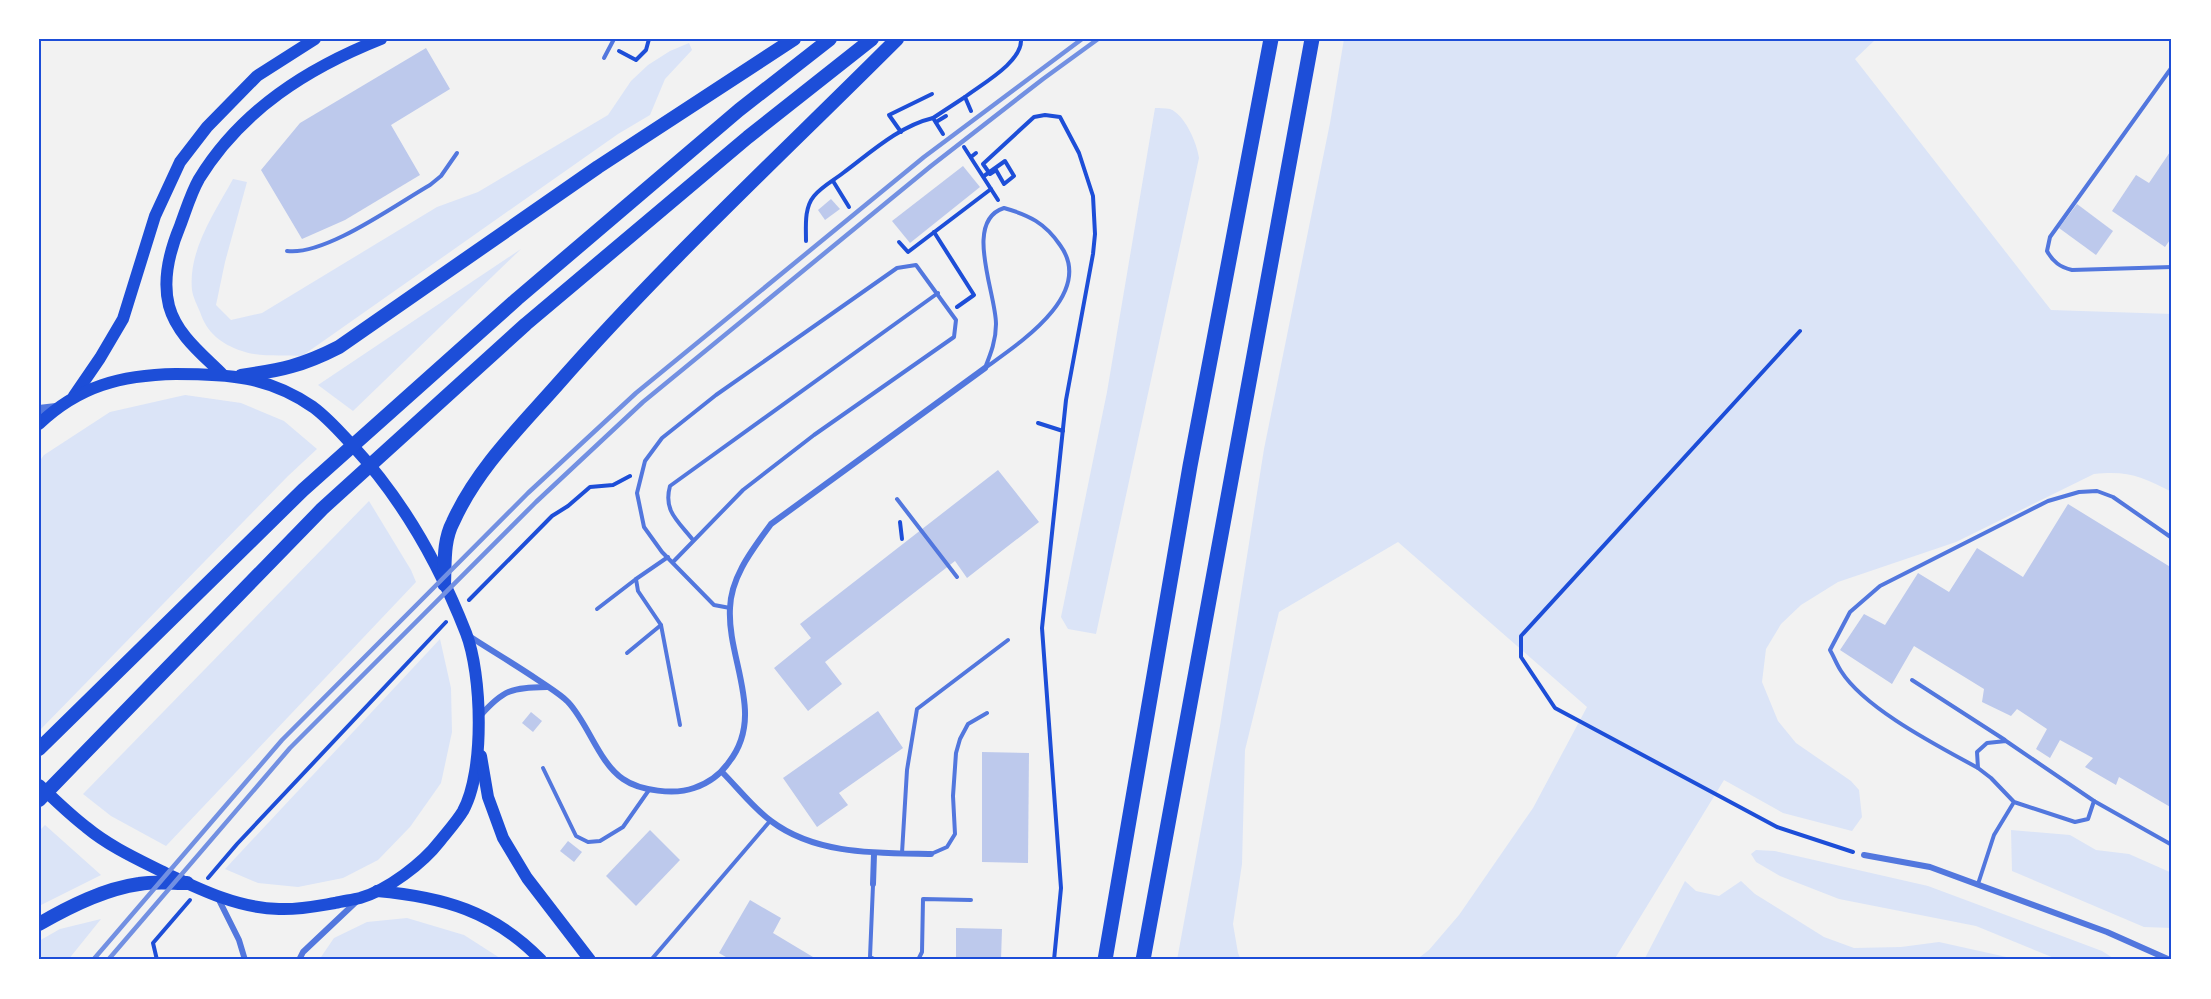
<svg xmlns="http://www.w3.org/2000/svg" width="2211" height="999" viewBox="0 0 2211 999" font-family="Manrope,sans-serif">
<rect width="100%" height="100%" fill="#f2f2f2"/>
<g fill="#dbe4f7">
<path d="M 1344,39 L 1876,39 L 1855,59 L 2051,310 L 2172,314 L 2172,492 C 2143,477 2128,470 2094,474 L 1956,542 L 1838,582 L 1801,605 L 1781,624 L 1766,649 L 1762,682 L 1778,721 L 1796,743 L 1851,781 L 1859,790 L 1862,817 L 1852,831 L 1783,813 L 1724,780 L 1614,960 L 1416,960 L 1429,950 L 1459,915 L 1533,808 L 1587,707 L 1398,542 L 1279,612 L 1245,750 L 1242,864 L 1233,924 L 1238,953 L 1241,960 L 1177,960 L 1220,726 L 1264,449 L 1330,123 Z"/>
<path d="M 689,43 L 692,50 L 665,79 L 650,115 L 618,134 L 302,356 C 285,355 257,357 242,351 C 221,344 207,333 200,312 C 197,305 193,297 192,290 C 188,250 215,212 233,179 L 247,182 L 225,262 L 216,305 L 231,320 L 262,313 L 437,207 L 478,192 L 608,115 L 631,81 L 648,65 L 670,51 Z"/>
<path d="M 1155,108 C 1159,108 1165,108 1170,109 C 1185,115 1197,143 1199,158 L 1096,634 L 1068,629 L 1061,617 L 1107,392 Z"/>
<polygon points="521,249 353,411 318,385"/>
<polygon points="185,395 241,403 284,421 317,449 288,476 39,731 39,462 44,455 110,412"/>
<polygon points="369,501 411,570 416,582 166,846 111,816 83,794"/>
<polygon points="440,639 451,688 452,732 441,783 410,827 378,860 343,878 298,887 258,883 225,869"/>
<polygon points="45,825 101,875 39,906 39,831"/>
<polygon points="2011,830 2070,835 2096,850 2129,854 2172,873 2172,928 2144,927 2012,871"/>
<polygon points="1756,850 1775,851 1928,886 2102,951 2116,960 2059,960 1976,926 1839,899 1780,876 1756,862 1751,854"/>
<polygon points="1685,881 1696,891 1719,896 1741,881 1755,894 1824,937 1854,948 1901,947 1939,942 2020,960 1644,960"/>
<polygon points="407,918 464,935 503,960 319,960 334,938 367,922"/>
<polygon points="101,919 68,960 39,960 39,941 60,929"/>
</g>
<g fill="#bdc9ec">
<polygon points="426,48 450,89 391,125 420,175 345,220 302,239 261,170 300,123"/>
<polygon points="2172,149 2172,237 2165,247 2112,211 2136,175 2149,183"/>
<polygon points="963,166 980,187 910,243 892,221"/>
<polygon points="831,199 840,209 825,220 818,210"/>
<polygon points="2077,204 2113,231 2096,255 2059,228"/>
<polygon points="998,470 1039,522 967,578 955,561 825,662 842,684 808,711 774,668 811,638 800,624"/>
<polygon points="2068,504 2172,568 2172,808 2119,777 2116,785 2085,767 2093,758 2060,740 2050,758 2036,749 2047,729 2017,709 2011,716 1982,702 1984,689 1914,646 1892,684 1840,650 1864,614 1885,625 1918,573 1949,592 1977,548 2023,577"/>
<polygon points="878,711 903,748 839,793 848,805 817,827 783,778"/>
<polygon points="531,712 542,721 533,732 522,723"/>
<polygon points="982,752 1029,753 1028,863 982,862"/>
<polygon points="650,830 680,860 636,906 606,876"/>
<polygon points="568,841 582,852 574,862 560,851"/>
<polygon points="750,900 781,918 773,933 818,960 731,960 719,953"/>
<polygon points="956,928 1002,929 1001,960 956,960"/>
</g>
<g fill="none" stroke-linecap="round" stroke-linejoin="round">
<g stroke="#1d4ed8" stroke-width="4">
<polyline points="619,51 636,60 646,50 649,39"/>
<path d="M 971,111 L 965,97 C 980,85 1023,62 1021,39"/>
<polyline points="933,118 965,97"/>
<polyline points="936,122 946,116"/>
<polyline points="901,132 889,115 932,94"/>
<polyline points="964,147 998,200"/>
<polyline points="971,157 976,153"/>
<polyline points="984,176 1005,161 1014,176 1004,184 996,170 990,174 983,164 1034,117 1045,115 1060,117 1079,153 1093,196 1095,234 1093,254 1066,400 1042,628 1061,888 1054,960"/>
<polyline points="833,181 849,207"/>
<polyline points="934,232 974,295 957,307"/>
<path d="M 806,241 C 806,226 804,208 814,196 C 821,187 834,180 843,173 C 870,153 899,126 933,118 L 943,134"/>
<polyline points="899,242 908,252 991,189"/>
<polyline points="1800,331 1521,636 1521,657 1555,708 1777,827 1853,852"/>
<polyline points="1038,423 1063,431"/>
<polyline points="900,522 902,539"/>
<polyline points="469,600 552,516 568,506 590,487 613,485 630,476"/>
<polyline points="208,878 237,844 446,622"/>
<polyline points="157,960 153,943 190,900"/>
</g>
<g stroke="#5277de" stroke-width="4">
<polyline points="604,58 614,39"/>
<path d="M 2172,67 L 2050,237 L 2047,251 C 2053,262 2060,267 2072,270 L 2172,267"/>
<path d="M 1004,208 C 1029,215 1045,223 1060,245 C 1096,294 1018,344 985,368 C 991,353 996,340 996,324 C 996,293 963,221 1004,208 Z"/>
<path d="M 287,251 C 325,256 395,205 430,185 L 441,176 L 457,153"/>
<polyline points="897,499 957,577"/>
<path d="M 693,540 C 678,521 663,511 670,486 L 938,293"/>
<polyline points="668,557 636,579 638,591 661,625 680,725"/>
<polyline points="673,562 743,490 814,435 954,337 956,320 916,265 897,268 716,395 662,438 645,461 637,493 644,527 662,552 714,605 730,608"/>
<polyline points="597,609 636,579"/>
<polyline points="627,653 661,625"/>
<polyline points="1912,680 2005,740"/>
<polyline points="543,768 576,836 588,842 600,841 623,827 649,790"/>
<path d="M 1978,768 C 1938,746 1865,709 1841,671 C 1837,665 1834,657 1830,650 L 1850,612 L 1880,586 L 2048,501 L 2079,492 L 2097,491 L 2113,497 L 2172,538"/>
<polyline points="2094,801 2172,845"/>
<polyline points="902,853 907,770 917,709 1008,640"/>
<polyline points="931,854 947,847 955,834 953,796 956,753 960,739 968,724 987,713"/>
<polyline points="1978,884 1994,835 2014,802 2075,822 2088,819 2094,801 2006,741 1987,743 1977,752 1978,768 1991,778 2014,802"/>
<polyline points="873,885 870,957 876,960"/>
<polyline points="651,960 770,821"/>
<polyline points="918,960 922,952 923,899 971,900"/>
</g>
<g stroke="#5277de" stroke-width="6">
<path d="M 469,636 C 492,651 516,665 538,680 C 548,687 560,694 568,702 C 588,723 599,763 623,779 C 640,791 675,795 694,788 C 709,783 720,775 729,762 C 766,715 727,660 730,608 C 731,576 753,549 771,524 L 985,368"/>
<path d="M 480,716 C 504,689 511,688 547,687"/>
<path d="M 722,772 C 738,788 753,808 771,821 C 816,855 877,853 931,854"/>
<polyline points="1864,855 1930,867 2107,932 2170,960"/>
<polyline points="873,884 874,854"/>
<polyline points="218,898 239,940 245,960"/>
<polyline points="299,960 303,952 357,901"/>
</g>
<polyline stroke="#5277de" stroke-width="10" points="39,410 56,408"/>
<g stroke="#1d4ed8" stroke-width="12">
<path d="M 222,374 C 202,354 177,335 169,306 C 162,279 170,250 180,226 C 186,210 191,193 199,179 C 241,110 308,68 381,39"/>
<polyline points="74,396 100,358 123,319 155,216 180,162 207,127 257,76 315,39"/>
<path d="M 39,424 C 79,386 121,375 176,374 C 228,374 268,376 313,407 C 328,418 340,432 353,446 C 403,500 439,564 466,633 C 482,674 485,771 463,811 C 457,821 448,831 440,841 C 423,863 388,890 360,898 C 352,900 343,901 335,903 C 317,906 298,910 279,909 C 237,908 199,889 161,871 C 135,858 109,846 86,827 C 69,814 54,799 39,785"/>
<polyline points="481,756 488,797 503,838 527,878 590,960"/>
<path d="M 377,891 C 443,897 494,911 541,960"/>
</g>
<g stroke="#1d4ed8" stroke-width="14">
<path d="M 241,376 C 281,370 302,366 339,347 L 598,167 L 794,39"/>
<path d="M 444,584 C 445,563 443,541 453,522 C 477,469 519,428 557,385 C 663,264 783,153 897,39"/>
<polyline points="39,749 303,490 517,299 739,110 830,39"/>
<polyline points="39,800 322,509 526,324 748,137 872,39"/>
<path d="M 39,924 C 70,906 104,889 139,884 C 155,881 172,883 187,883"/>
</g>
<g stroke="#1d4ed8" stroke-width="15">
<polyline points="1105,960 1190,466 1271,39"/>
<polyline points="1143,960 1312,39"/>
</g>
<g stroke="#7290e2" stroke-width="4.5">
<polyline points="93,960 282,740 528,493 636,393 924,157 1082,39"/>
<polyline points="108,960 290,748 536,502 643,402 931,166 1043,79 1098,39"/>
</g>
</g>
<rect width="2211" height="999" fill="none" stroke="#ffffff" stroke-width="81"/>
<rect x="40" y="40" width="2130" height="918" fill="none" stroke="#1d4ed8" stroke-width="2"/>
</svg>
